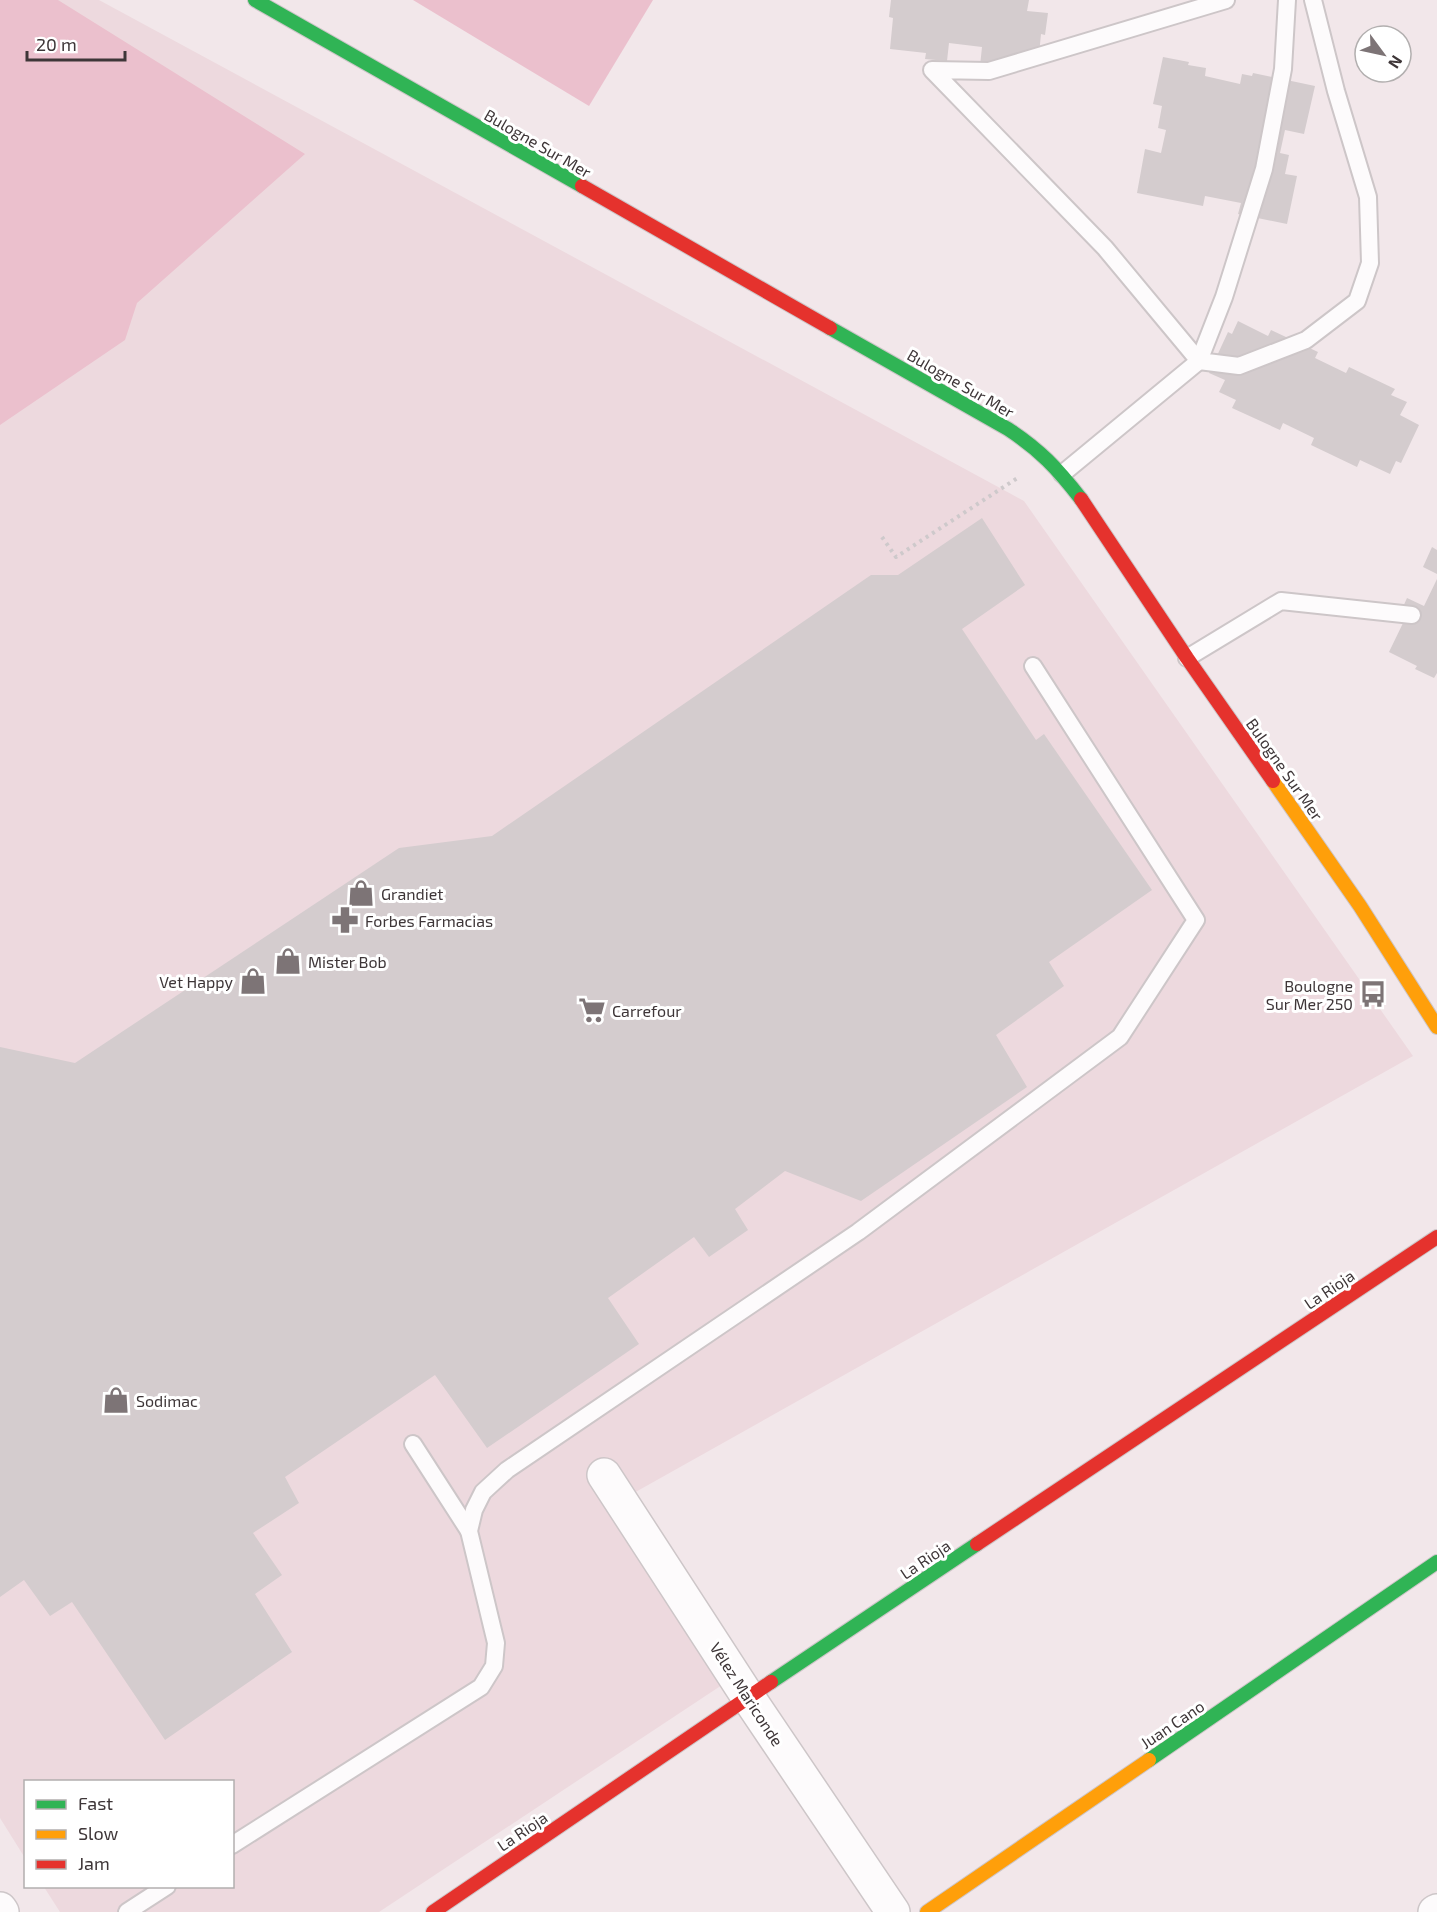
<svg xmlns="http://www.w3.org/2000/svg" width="1437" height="1912" viewBox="0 0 1437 1912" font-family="'Exo 2',sans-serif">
<rect width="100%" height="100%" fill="#f2e7ea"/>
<polygon fill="#edd9de" points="0,0 99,0 1024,501 1413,1056 632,1494 722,1685 379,1912 60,1912 44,1887 232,1886 232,1782 26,1782 25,1858 0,1818"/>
<g fill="#ebc0cd">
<polygon points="0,0 58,0 305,154 137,303 125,340 0,425"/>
<polygon points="413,0 653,0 589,106"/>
</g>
<g fill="#d4ccce">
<polygon points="891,0 1029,0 1027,11 1048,13 1045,35 1041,34 1038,65 980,66 982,47 949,43 947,61 925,59 926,53 890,49 893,18 889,17"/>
<polygon points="1163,57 1189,62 1188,65 1206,68 1205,76 1240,84 1242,74 1252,76 1253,73 1315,86 1304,134 1285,130 1280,153 1289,155 1285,174 1297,176 1287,224 1238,214 1241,203 1205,196 1203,206 1137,193 1145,149 1161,153 1166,130 1158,128 1162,106 1153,104"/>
<polygon points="1238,321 1268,336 1271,330 1318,352 1315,358 1346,373 1349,367 1395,389 1391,395 1407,402 1400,415 1419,425 1401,463 1396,461 1390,474 1360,460 1357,467 1311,445 1314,438 1283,423 1280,430 1232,408 1236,400 1219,392 1225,380 1209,373 1228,332 1232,334"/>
<polygon points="982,518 1025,585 962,629 1036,740 1044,734 1152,890 1049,962 1064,986 996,1035 1027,1087 861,1201 785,1171 735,1209 748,1230 709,1257 694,1237 608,1298 639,1344 487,1448 435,1375 285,1477 299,1503 253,1533 282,1575 255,1594 292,1652 165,1740 72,1602 50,1616 24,1580 0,1597 0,1047 75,1063 399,848 492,836 871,575 898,575"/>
<polygon points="1432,547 1437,550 1437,574 1423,567"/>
<polygon points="1437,579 1437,673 1434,678 1415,669 1417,666 1389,652 1404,621 1398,618 1407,598 1424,606"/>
</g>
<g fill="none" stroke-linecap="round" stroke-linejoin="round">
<defs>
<g id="lane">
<polyline points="1287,0 1283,69 1264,169 1224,297 1199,361 1239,366 1306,340 1357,301 1370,263 1368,197 1336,91 1313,0"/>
<polyline points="1062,474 1199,361 1105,248 932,70 989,71 1226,0"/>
<polyline points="1187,658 1281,601 1412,615"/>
<polyline points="413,1444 469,1531"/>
<polyline points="232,1845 481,1687 494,1666 496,1643 469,1531 474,1510 483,1492 507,1470 858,1232 1120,1037 1196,920 1033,666"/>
<polyline points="127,1912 167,1886"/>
</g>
<g id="street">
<polyline points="604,1475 748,1697 893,1912"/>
<polyline points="0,1909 2,1912"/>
<polyline points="1435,1912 1437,1911"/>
</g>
<g id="fast">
<polyline points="255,0 582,186"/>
<path d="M 830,328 L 1008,429 C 1040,450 1057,468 1081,499"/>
<polyline points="771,1682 977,1544"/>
<polyline points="1149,1760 1437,1562"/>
</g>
<g id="slow">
<polyline points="1273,781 1360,906 1437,1027"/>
<polyline points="927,1912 1149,1760"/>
</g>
<g id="jam">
<polyline points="582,186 830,328"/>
<polyline points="1081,499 1187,658 1273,781"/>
<polyline points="977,1544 1437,1237"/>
<polyline points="433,1912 771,1682"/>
</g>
</defs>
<use href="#lane" stroke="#cdc6c8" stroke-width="20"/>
<use href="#street" stroke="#cdc6c8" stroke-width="36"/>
<use href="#fast" stroke="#cdc6c8" stroke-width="16"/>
<use href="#slow" stroke="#cdc6c8" stroke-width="16"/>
<use href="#jam" stroke="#cdc6c8" stroke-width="16"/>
<polyline stroke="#cec9cb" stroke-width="4" stroke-dasharray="3 4.5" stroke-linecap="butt" points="882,537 896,557 1019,477"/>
<use href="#lane" stroke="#fdfbfc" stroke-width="16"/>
<use href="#street" stroke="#fdfbfc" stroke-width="33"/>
<use href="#fast" stroke="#30b455" stroke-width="14"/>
<use href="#slow" stroke="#ff9f0a" stroke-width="14"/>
<use href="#jam" stroke="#e5322d" stroke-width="14"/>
</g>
<defs>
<symbol id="shop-bare" viewBox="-9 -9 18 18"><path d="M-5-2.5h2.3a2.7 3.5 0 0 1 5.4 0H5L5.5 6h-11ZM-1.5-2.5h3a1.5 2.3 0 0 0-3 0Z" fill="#7d7476" stroke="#fff" stroke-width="2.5" paint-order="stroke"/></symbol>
<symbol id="pharmacy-bare" viewBox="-9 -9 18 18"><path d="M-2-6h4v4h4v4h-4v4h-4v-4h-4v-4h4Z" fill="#7d7476" stroke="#fff" stroke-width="2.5" paint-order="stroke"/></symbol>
<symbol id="bus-bare" viewBox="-9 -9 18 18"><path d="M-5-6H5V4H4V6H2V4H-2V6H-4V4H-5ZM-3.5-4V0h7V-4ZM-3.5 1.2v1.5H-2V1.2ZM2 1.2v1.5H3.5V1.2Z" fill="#7d7476" stroke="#fff" stroke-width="2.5" paint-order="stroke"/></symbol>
<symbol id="supermarket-bare" viewBox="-9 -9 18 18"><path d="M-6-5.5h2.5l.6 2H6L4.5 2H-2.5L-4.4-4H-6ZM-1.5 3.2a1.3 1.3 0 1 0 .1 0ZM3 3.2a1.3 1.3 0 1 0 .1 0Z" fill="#7d7476" stroke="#fff" stroke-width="2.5" paint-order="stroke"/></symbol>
</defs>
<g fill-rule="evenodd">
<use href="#shop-bare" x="342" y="874" width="38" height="38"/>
<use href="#pharmacy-bare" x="326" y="901" width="38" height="38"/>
<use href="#shop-bare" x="269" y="942" width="38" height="38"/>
<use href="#shop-bare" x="234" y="962" width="38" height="38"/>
<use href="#bus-bare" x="1354" y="975" width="38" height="38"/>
<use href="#supermarket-bare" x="573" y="991" width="38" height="38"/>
<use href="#shop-bare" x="97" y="1381" width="38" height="38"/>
</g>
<g text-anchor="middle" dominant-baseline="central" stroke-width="6" stroke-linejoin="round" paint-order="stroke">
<g font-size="16" fill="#3e3638" stroke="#fff">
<text transform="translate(538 143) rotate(30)">Bulogne Sur Mer</text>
<text transform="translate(961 383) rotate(30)">Bulogne Sur Mer</text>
<text transform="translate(1285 769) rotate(55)">Bulogne Sur Mer</text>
<text transform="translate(1329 1289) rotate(-34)">La Rioja</text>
<text transform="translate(925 1559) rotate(-34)">La Rioja</text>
<text transform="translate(747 1694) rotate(57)">Vélez Mariconde</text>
<text transform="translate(1172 1724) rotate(-34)">Juan Cano</text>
<text transform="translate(522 1831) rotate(-34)">La Rioja</text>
</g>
<g font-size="16" fill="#3e3638" stroke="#fff" text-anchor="start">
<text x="381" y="893">Grandiet</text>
<text x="365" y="920">Forbes Farmacias</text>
<text x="308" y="961">Mister Bob</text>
<text x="233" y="981" text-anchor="end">Vet Happy</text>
<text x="1353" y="985" text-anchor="end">Boulogne<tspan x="1353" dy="18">Sur Mer 250</tspan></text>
<text x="612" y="1010">Carrefour</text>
<text x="136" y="1400">Sodimac</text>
</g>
</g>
<rect x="24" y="1780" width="210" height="108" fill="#ffffff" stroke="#b2afaf" stroke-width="1.5"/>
<rect x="36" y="1800" width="30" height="9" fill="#30b455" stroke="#b2afaf" stroke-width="1.5"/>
<text x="78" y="1810" font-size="18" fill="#3e3638">Fast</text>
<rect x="36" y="1830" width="30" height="9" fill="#ff9f0a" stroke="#b2afaf" stroke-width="1.5"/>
<text x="78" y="1840" font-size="18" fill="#3e3638">Slow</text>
<rect x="36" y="1860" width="30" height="9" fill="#e5322d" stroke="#b2afaf" stroke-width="1.5"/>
<text x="78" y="1870" font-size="18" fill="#3e3638">Jam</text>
<g transform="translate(1383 54) rotate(123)"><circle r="28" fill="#ffffff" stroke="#b2afaf" stroke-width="1.5"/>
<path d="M0-4.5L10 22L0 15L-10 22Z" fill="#7d7476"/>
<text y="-9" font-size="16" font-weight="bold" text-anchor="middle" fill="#3e3638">N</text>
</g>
<path d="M27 51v9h98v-9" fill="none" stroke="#3e3638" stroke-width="3"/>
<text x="36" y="51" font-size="18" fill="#3e3638" stroke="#ffffff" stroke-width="4.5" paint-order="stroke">20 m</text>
</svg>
